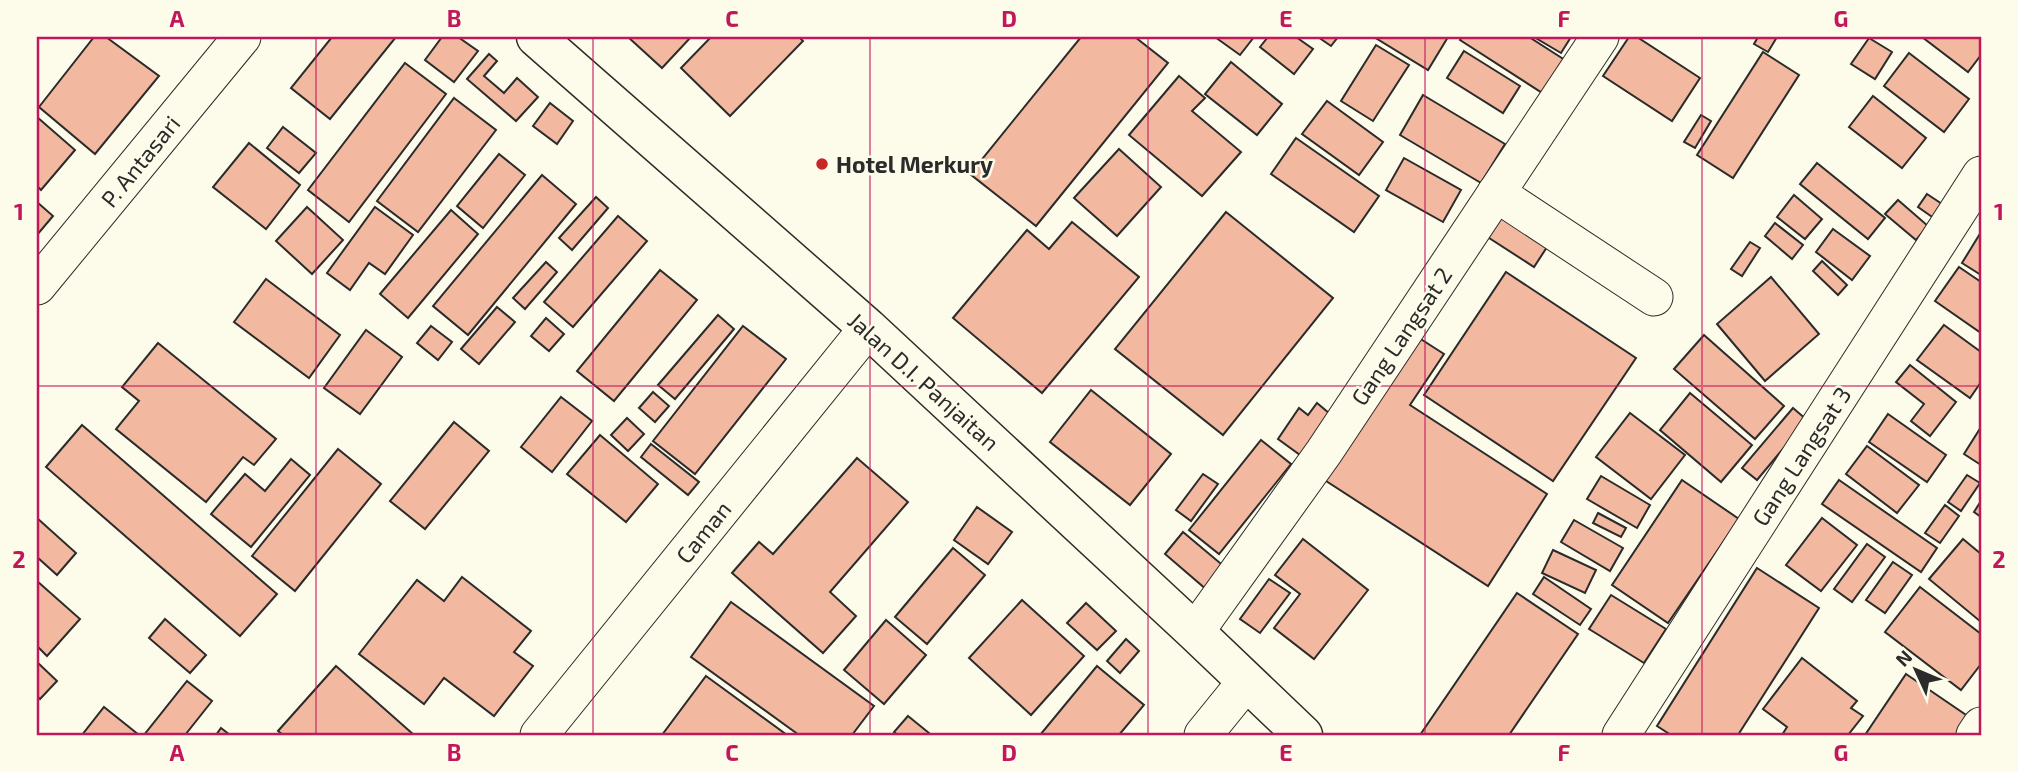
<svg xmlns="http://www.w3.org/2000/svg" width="2018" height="772" viewBox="0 0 2018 772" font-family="'Exo 2',sans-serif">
<rect width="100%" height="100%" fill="#fdfbea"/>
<g fill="#f2b8a0" stroke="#2b2b2b" stroke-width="2">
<polygon points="94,37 106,37 159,76 95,154 39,107"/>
<polygon points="332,37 396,37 330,119 291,88"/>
<polygon points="442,37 458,37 478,51 454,82 425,60"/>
<polygon points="628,37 691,37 662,68"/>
<polygon points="711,37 799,37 803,41 730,116 681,68"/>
<polygon points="1081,37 1135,37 1168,63 1036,226 970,174"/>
<polygon points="1215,37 1254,37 1240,55"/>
<polygon points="1268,37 1296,37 1313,49 1294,74 1260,47"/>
<polygon points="1318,37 1338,37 1331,46"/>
<polygon points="1374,37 1448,37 1428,70"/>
<polygon points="1462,37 1529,37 1568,62 1547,96 1460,40"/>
<polygon points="1534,37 1571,37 1561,53"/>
<polygon points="1629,37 1637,37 1700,78 1672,121 1603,76"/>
<polygon points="1758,37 1777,37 1768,52 1754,44"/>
<polygon points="1922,37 1981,37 1981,55 1968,72"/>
<polygon points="1869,38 1892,52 1875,79 1851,64"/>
<polygon points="1376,45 1409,65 1373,121 1341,101"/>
<polygon points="1464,51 1520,86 1503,113 1447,78"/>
<polygon points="1763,52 1799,75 1733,178 1697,155"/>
<polygon points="1909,53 1969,99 1944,132 1884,86"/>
<polygon points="489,54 497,61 484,76 504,93 517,78 538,97 516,121 467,79"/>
<polygon points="1231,62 1282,104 1257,135 1205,94"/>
<polygon points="405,63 446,94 349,222 308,190"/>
<polygon points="1179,76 1205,98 1192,111 1241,152 1202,196 1129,135"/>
<polygon points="1423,95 1505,144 1481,183 1400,135"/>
<polygon points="1873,96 1926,138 1902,168 1849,127"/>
<polygon points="454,98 496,130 418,232 377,201"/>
<polygon points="1327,101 1383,142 1359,175 1302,134"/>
<polygon points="550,103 573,121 557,144 533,126"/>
<polygon points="1701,115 1711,121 1695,148 1684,142"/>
<polygon points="37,117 75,150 41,190 37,186"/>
<polygon points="283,127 316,153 299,173 267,148"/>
<polygon points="1296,138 1379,196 1354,232 1271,174"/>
<polygon points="249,143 300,185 266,229 213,187"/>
<polygon points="1119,149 1161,187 1117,236 1074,198"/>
<polygon points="499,154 525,175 483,228 457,206"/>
<polygon points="1404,158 1461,190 1443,222 1386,190"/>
<polygon points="1817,163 1885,218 1868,239 1800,184"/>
<polygon points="542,175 576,204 468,335 433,306"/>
<polygon points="1927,194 1945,206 1935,219 1918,207"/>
<polygon points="1794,195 1822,219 1805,239 1777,217"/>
<polygon points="596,197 608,208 572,250 559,238"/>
<polygon points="1898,200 1928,226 1916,240 1885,214"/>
<polygon points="37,202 53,216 37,235"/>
<polygon points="307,207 343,240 312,274 276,241"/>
<polygon points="375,207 413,235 385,274 369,263 350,290 327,273"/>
<polygon points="451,210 478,234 408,318 380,294"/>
<polygon points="1226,212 1333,298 1223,435 1115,349"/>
<polygon points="1501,213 1549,244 1534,267 1486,236"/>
<polygon points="618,216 647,241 573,327 544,302"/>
<polygon points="1072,222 1139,277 1042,393 953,318 1027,230 1049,249"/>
<polygon points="1775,223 1803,245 1792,259 1765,236"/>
<polygon points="1833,229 1870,256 1852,280 1816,252"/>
<polygon points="1981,232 1981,275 1962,263"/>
<polygon points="1750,242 1760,248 1742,276 1731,269"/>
<polygon points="1822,261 1847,285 1838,295 1813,271"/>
<polygon points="546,262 557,272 525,309 513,298"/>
<polygon points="1959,267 1981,282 1981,333 1935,301"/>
<polygon points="660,270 697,300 614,401 577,371"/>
<polygon points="1506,272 1636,358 1553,481 1424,395"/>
<polygon points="1771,277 1819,334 1765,381 1717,324"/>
<polygon points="266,279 340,335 309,378 234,322"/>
<polygon points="497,307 515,322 479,364 461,349"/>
<polygon points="718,315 734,329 675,399 658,385"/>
<polygon points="546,318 564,334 549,351 531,336"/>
<polygon points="1944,325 1981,352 1981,382 1970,398 1917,360"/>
<polygon points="431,326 452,342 438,360 417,343"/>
<polygon points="743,326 786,359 695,474 653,441"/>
<polygon points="366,330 402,357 360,414 324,388"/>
<polygon points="1704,335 1784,406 1755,439 1674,369"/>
<polygon points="1416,336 1444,354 1410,405 1547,494 1488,586 1323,479"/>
<polygon points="158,343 276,439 254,465 243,457 206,502 116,429 139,401 122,387"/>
<polygon points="1910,365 1956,402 1930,436 1911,421 1924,404 1896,382"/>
<polygon points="1091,390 1171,454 1130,505 1050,442"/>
<polygon points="653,392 669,406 655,422 639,408"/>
<polygon points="1690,393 1752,445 1721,482 1660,430"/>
<polygon points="561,397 592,421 552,472 521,447"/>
<polygon points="1317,403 1336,419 1307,460 1278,439 1299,408 1308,415"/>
<polygon points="1793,408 1807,420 1757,480 1742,468"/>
<polygon points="1630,413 1685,455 1651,499 1596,457"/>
<polygon points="1888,414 1946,455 1927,482 1869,442"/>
<polygon points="627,418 644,434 628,451 611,435"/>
<polygon points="454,422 489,451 425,529 390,501"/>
<polygon points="82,425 277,594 240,636 46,467"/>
<polygon points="1981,427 1981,465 1964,454"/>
<polygon points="600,435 658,484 626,522 567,474"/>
<polygon points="1261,440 1291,464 1219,554 1189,530"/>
<polygon points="651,444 699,482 688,495 641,457"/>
<polygon points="1867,446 1919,485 1897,513 1846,474"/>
<polygon points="338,449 381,484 295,591 252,556"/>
<polygon points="857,458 908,502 830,592 856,616 823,653 732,573 759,542 773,554"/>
<polygon points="291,459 310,475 251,547 211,514 245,474 265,491"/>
<polygon points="1203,474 1218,484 1191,521 1176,510"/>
<polygon points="1967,475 1980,483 1961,511 1948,502"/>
<polygon points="1601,476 1650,505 1637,528 1587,499"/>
<polygon points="1682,480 1739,519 1668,623 1612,585"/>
<polygon points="1839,480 1937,548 1921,572 1822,504"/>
<polygon points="1981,501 1981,517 1974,512"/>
<polygon points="1945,505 1959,516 1940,543 1925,533"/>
<polygon points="977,507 1012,532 988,564 954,540"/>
<polygon points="1598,513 1626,528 1621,537 1593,523"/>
<polygon points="37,518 76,553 57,575 37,557"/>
<polygon points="1822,518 1857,545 1821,591 1786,565"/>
<polygon points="1574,520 1623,548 1610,571 1561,542"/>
<polygon points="1183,532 1226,568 1207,590 1165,554"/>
<polygon points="1303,539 1368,590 1314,659 1274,628 1300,594 1275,575"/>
<polygon points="1963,539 1981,554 1981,622 1929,579"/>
<polygon points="1867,544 1885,557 1852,602 1834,589"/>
<polygon points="953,548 985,575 927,644 895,617"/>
<polygon points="1553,550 1596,570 1585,593 1542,573"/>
<polygon points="1893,562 1912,575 1885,613 1866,600"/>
<polygon points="1757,568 1819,608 1738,735 1671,735 1657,726"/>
<polygon points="462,577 531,631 514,652 533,666 494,716 444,678 424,704 359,654 417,580 444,601"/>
<polygon points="1544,577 1591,609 1580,625 1533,594"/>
<polygon points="1269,579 1290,593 1260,633 1240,619"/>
<polygon points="37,581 80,619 47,656 37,646"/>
<polygon points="1920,587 1981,634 1981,664 1961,690 1885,632"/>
<polygon points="1517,593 1578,634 1509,735 1420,735"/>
<polygon points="1611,595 1666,629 1644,663 1589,629"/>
<polygon points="1022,600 1084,656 1031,715 969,658"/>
<polygon points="731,602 874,706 852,735 799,735 691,657"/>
<polygon points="1086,603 1116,631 1097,650 1067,623"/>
<polygon points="165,619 206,655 190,673 149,638"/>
<polygon points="886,620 926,655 884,704 844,670"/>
<polygon points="1126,639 1139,651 1120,673 1107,661"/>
<polygon points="1802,658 1857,701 1851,708 1863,716 1848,735 1782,735 1787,727 1763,709"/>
<polygon points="37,662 57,681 40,699 37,696"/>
<polygon points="336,666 414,735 283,735 278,731"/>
<polygon points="1097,666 1144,705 1119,735 1040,735"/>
<polygon points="1906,674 1972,719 1961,735 1865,735"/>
<polygon points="706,676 787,735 662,735"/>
<polygon points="187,681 212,701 185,735 144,735"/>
<polygon points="104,707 139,735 82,735"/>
<polygon points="908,716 929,733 927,735 898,735 894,732"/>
<polygon points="221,728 230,735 216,735"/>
</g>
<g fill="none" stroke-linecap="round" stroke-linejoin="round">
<defs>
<g id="street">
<polyline points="1496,193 1654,297"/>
<polyline points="37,286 242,37"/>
<polyline points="1195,632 1324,452 1600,37"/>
<polyline points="539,735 868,328"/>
<polyline points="1203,735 1246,682"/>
<polyline points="1621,735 1981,175"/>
<polyline points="1975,735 1981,726"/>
</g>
<polyline id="secondary" points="536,37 868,328 1195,632 1303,735"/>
</defs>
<use href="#street" stroke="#2b2b2b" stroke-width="39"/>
<use href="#secondary" stroke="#2b2b2b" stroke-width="41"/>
<use href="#street" stroke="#fdfbea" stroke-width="37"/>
<use href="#secondary" stroke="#fdfbea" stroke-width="38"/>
</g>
<path fill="none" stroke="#c2185b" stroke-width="2" stroke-opacity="0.55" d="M 316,37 L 316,735M 593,37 L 593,735M 870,37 L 870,735M 1148,37 L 1148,735M 1425,37 L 1425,735M 1702,37 L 1702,735M 37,386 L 1981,386"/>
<circle fill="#c62828" stroke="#fdfbea" stroke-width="2.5" cx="822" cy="164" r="7"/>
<g text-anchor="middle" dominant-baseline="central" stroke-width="5" stroke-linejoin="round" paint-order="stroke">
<g font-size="23" fill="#2b2b2b" stroke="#fdfbea">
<text transform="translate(140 161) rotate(-51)">P. Antasari</text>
<text transform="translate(1401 336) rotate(-56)">Gang Langsat 2</text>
<text transform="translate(924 381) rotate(42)">Jalan D.I. Panjaitan</text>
<text transform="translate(1801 456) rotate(-57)">Gang Langsat 3</text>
<text transform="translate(703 532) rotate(-51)">Caman</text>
</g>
<g font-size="23" font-weight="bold" fill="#2b2b2b" stroke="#fdfbea" text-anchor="start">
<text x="836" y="164">Hotel Merkury</text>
</g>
</g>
<rect width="2018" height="772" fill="none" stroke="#fdfbea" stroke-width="77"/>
<g transform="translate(1916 670) rotate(314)" stroke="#fdfbea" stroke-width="5" paint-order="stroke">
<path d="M0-5L12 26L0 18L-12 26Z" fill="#2b2b2b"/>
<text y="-10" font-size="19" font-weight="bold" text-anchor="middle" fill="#2b2b2b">N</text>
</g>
<rect x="38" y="38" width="1942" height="696" fill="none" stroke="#c2185b" stroke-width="2.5"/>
<g font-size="23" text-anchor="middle" font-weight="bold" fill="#c2185b">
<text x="177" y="27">A</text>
<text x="454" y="27">B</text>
<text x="732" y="27">C</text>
<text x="1009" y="27">D</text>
<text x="1286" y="27">E</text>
<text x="1564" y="27">F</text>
<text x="1841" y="27">G</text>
<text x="19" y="220">1</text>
<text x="1999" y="220">1</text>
<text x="19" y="568">2</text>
<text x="1999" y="568">2</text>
<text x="177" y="761">A</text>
<text x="454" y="761">B</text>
<text x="732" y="761">C</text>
<text x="1009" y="761">D</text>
<text x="1286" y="761">E</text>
<text x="1564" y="761">F</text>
<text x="1841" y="761">G</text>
</g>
</svg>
